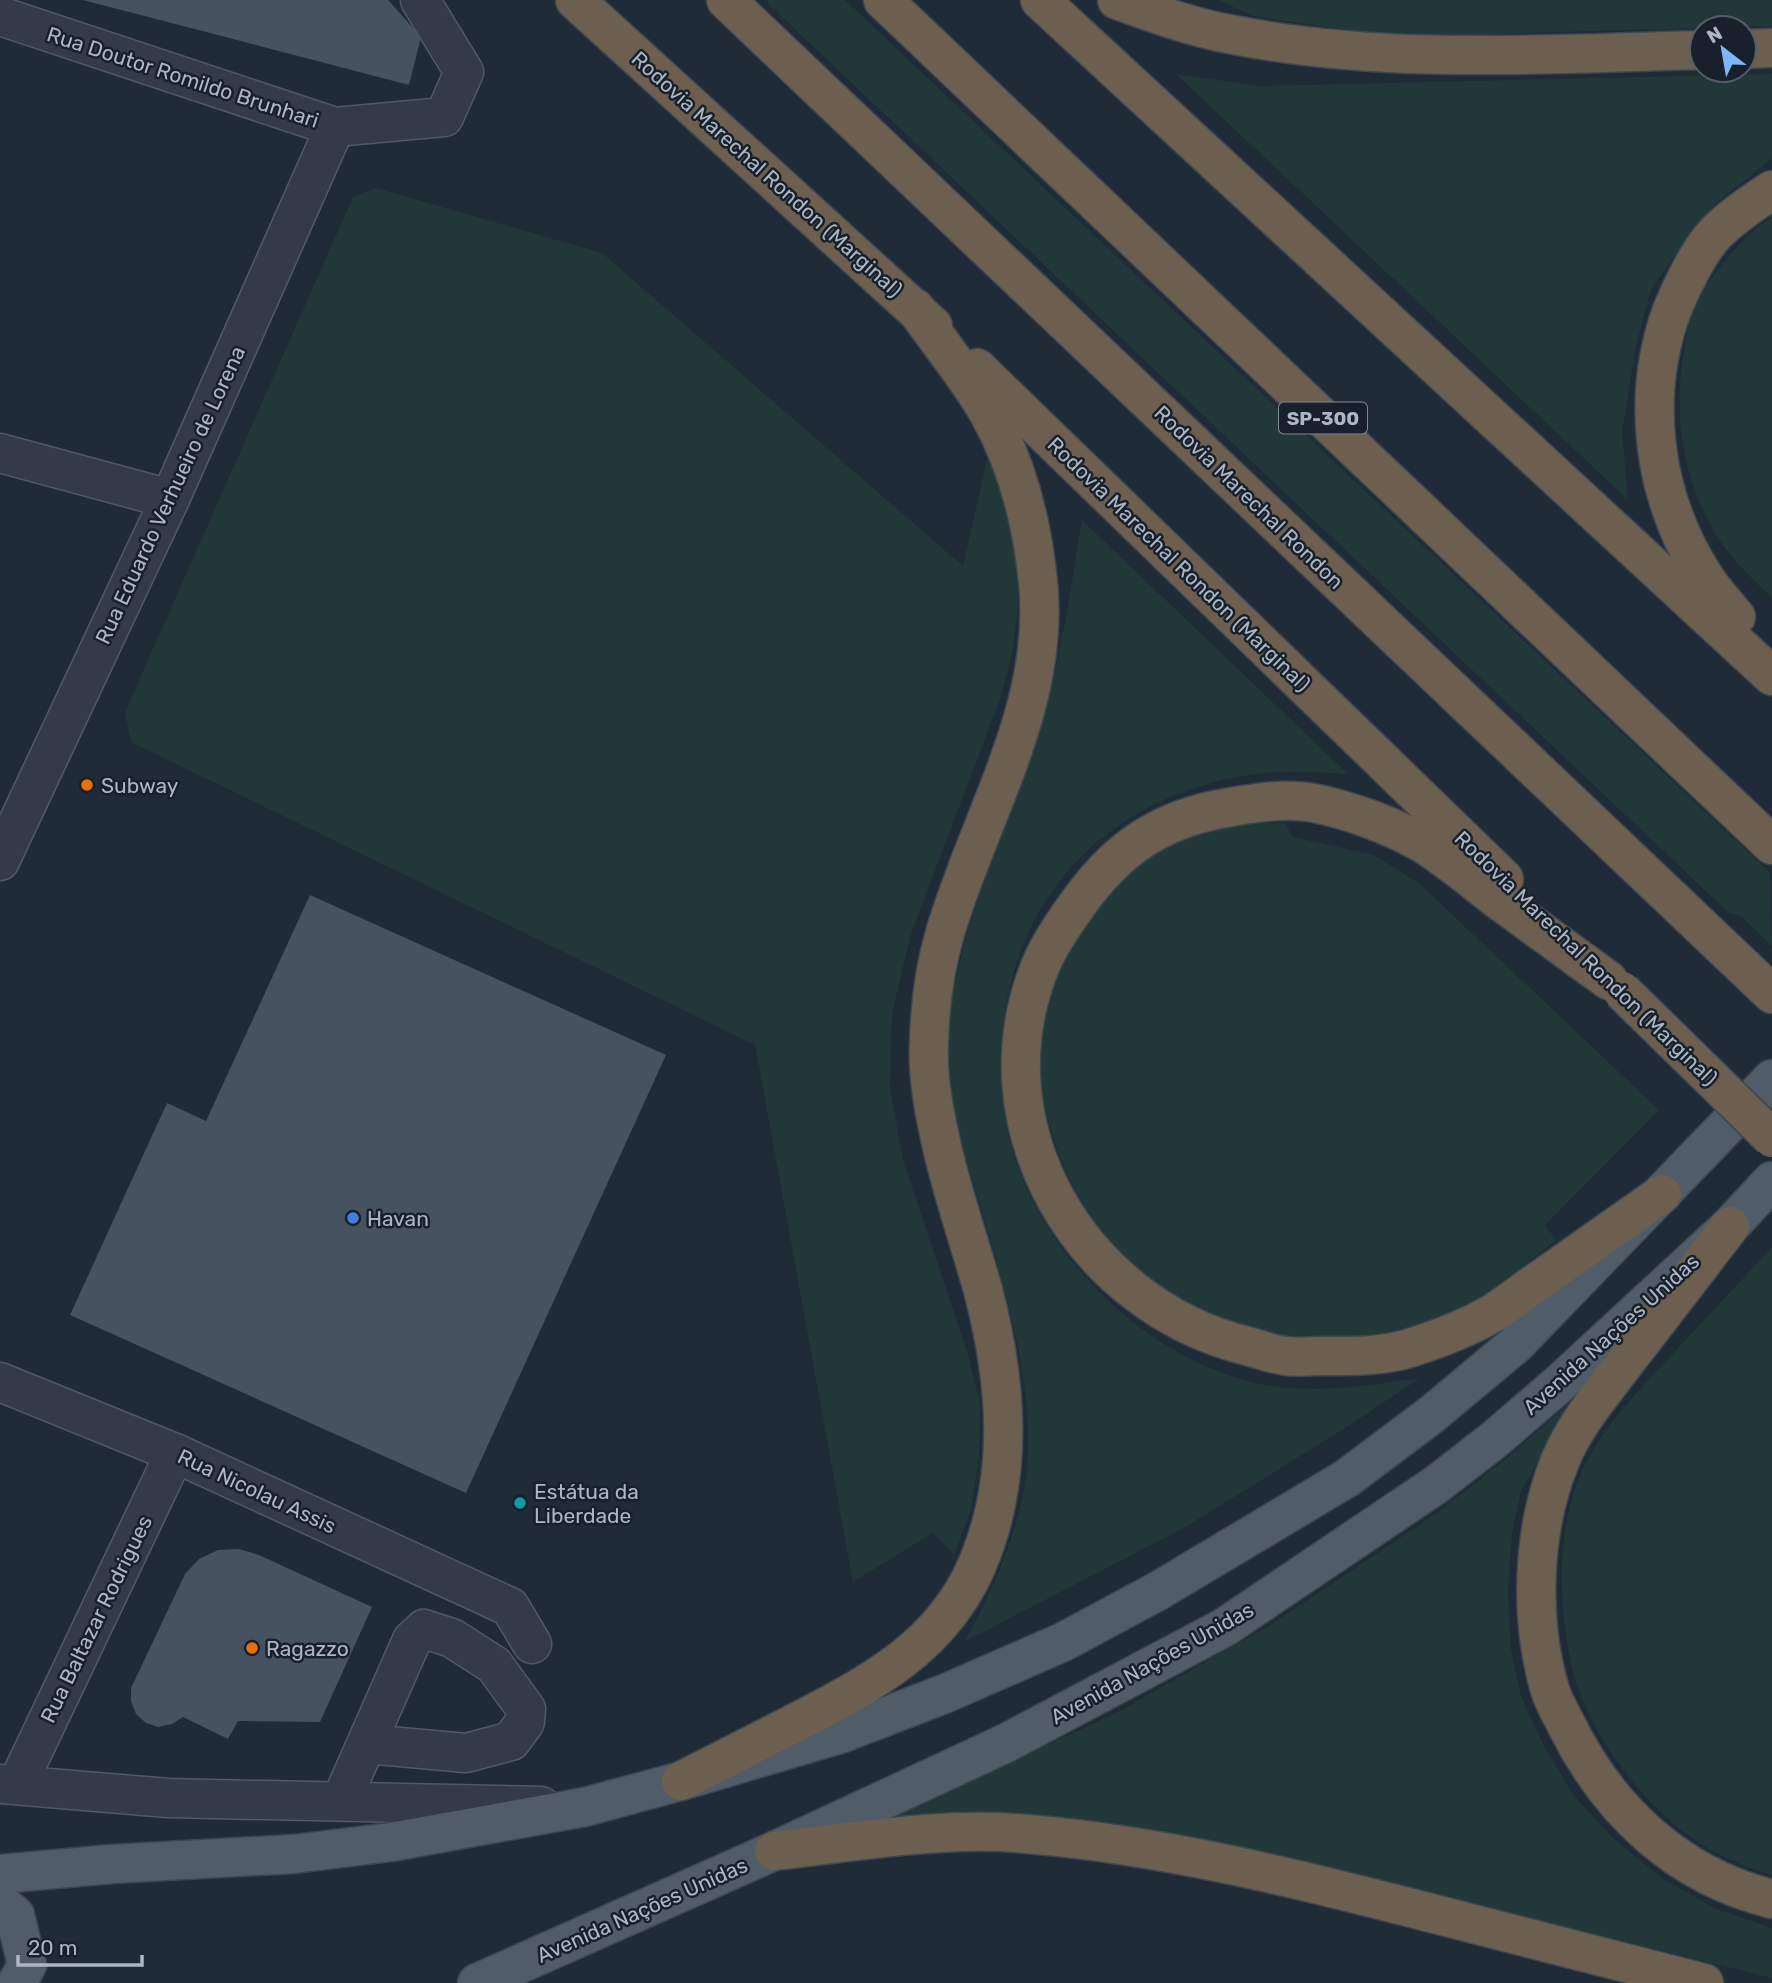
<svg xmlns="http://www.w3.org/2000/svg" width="1772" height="1983" viewBox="0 0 1772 1983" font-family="Rubik,sans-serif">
<rect width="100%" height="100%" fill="#1f2b36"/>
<g fill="#223838">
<polygon points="764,0 845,0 1770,873 1772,946 1741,916 1729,913"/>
<polygon points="1217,0 1772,0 1772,26 1457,35 1367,33 1254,16"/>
<polygon points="1176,74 1259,86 1772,74 1772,159 1717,202 1683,243 1651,290 1636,346 1622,432 1628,500"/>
<polygon points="376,188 602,253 963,566 989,451 1007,503 1016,552 1018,608 1012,654 1000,699 911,934 892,1014 890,1087 903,1160 967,1351 980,1404 979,1456 971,1510 954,1555 933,1533 853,1582 755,1045 131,742 125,712 353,197"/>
<path d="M 1772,216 L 1772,598 C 1751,578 1728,556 1713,530 C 1682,475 1673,412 1684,350 C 1686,340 1687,328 1690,319 C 1707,276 1737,243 1772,216 Z"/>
<path d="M 1082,520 L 1348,774 C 1326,773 1303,771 1280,772 C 1250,773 1215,780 1186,791 C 1056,838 990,958 1003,1093 C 1005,1121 1010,1149 1021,1175 C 1058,1266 1138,1344 1231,1376 C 1292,1398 1358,1387 1420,1378 L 1347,1427 L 1184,1528 L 964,1642 C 988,1600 1008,1555 1020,1508 C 1044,1417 1010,1308 985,1221 C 970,1171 952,1120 950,1068 C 949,1052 948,1036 949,1021 C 951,992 960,963 967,935 C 988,860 1020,789 1043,714 C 1063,651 1071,585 1082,520 Z"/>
<path d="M 1285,823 L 1293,837 L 1374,855 L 1420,884 L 1659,1110 L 1545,1225 L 1556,1240 C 1521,1267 1476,1307 1434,1321 C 1356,1347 1264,1345 1190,1307 C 1117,1268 1064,1192 1046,1111 C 1044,1101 1041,1090 1040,1079 C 1036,1023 1053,967 1085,920 C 1120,868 1173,833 1236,824 C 1252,822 1269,824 1285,823 Z"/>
<path d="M 1772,1247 L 1772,1875 C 1749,1868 1725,1859 1704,1846 C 1655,1816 1605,1755 1583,1701 C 1569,1668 1564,1629 1562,1593 C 1560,1548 1567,1499 1588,1459 C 1608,1422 1639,1390 1667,1360 C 1702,1322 1737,1285 1772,1247 Z"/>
<polygon points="1578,1395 1521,1491 1512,1533 1508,1593 1511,1650 1521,1696 1545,1748 1574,1796 1615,1840 1662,1878 1714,1908 1772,1928 1772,1978 1293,1859 1205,1842 885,1821 1120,1711 1272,1624 1437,1513 1506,1459"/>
</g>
<g fill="#455260">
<polygon points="83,0 388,0 421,37 409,85"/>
<polygon points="310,895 666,1055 466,1493 70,1315 167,1103 206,1121"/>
<polygon points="239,1549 259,1555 372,1607 320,1722 238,1721 228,1739 183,1717 172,1724 158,1727 146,1723 136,1714 131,1701 131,1688 185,1574 199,1559 218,1550"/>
</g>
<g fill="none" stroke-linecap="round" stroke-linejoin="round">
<defs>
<g id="minor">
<polyline points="0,16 335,127 444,117 464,72 420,0"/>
<polyline points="0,453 170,499"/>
<polyline points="0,861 170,499 335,127"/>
<polyline points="0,1382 175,1453 510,1607 532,1644"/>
<polyline points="0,1784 168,1798 541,1806"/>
<polyline points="17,1785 175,1453"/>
<polyline points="341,1801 412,1640 424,1629 452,1638 494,1665 526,1709 525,1722 511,1741 466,1753 367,1744"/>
</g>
<g id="major">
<polyline points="0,1874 112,1864 294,1854 391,1842 585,1807 681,1781 840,1734 944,1694 1063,1642 1158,1591 1347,1478 1431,1415 1516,1344 1772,1079"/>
<polyline points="0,1903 15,1915 27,1965 17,1983"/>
<polyline points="477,1983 774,1851 1006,1743 1225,1627 1437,1484 1495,1439 1560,1383 1730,1226 1772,1181"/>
</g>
<g id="highway">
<polyline points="575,0 933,326"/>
<polyline points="726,0 1772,994"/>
<polyline points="883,0 1772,845"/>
<polyline points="1040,0 1772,676"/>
<path d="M 1117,0 C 1153,13 1191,27 1229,34 C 1385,65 1544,54 1702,50"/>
<polyline points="1744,49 1772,48"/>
<polyline points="977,368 1504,879"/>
<path d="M 1736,617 C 1725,603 1712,590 1703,575 C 1653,496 1640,398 1672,310 C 1681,288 1698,253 1713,236 C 1728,219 1754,202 1772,190"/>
<path d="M 1608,980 C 1572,954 1537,928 1501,902 C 1475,882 1449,860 1422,843 C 1391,825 1348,810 1314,803 C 1282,797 1247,804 1215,810 C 1153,823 1113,854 1077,905 C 1064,923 1051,942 1042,962 C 973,1125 1081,1305 1247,1346 C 1260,1349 1273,1355 1287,1356 C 1297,1358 1309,1356 1320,1356 C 1349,1356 1381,1357 1410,1348 C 1438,1339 1468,1328 1493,1313 C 1512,1301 1529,1287 1547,1275 C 1585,1248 1624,1221 1662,1194"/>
<path d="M 1730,1226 C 1696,1271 1661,1316 1627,1360 C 1603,1392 1575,1424 1560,1461 C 1532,1530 1529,1619 1550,1690 C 1554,1703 1562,1716 1568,1728 C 1610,1812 1679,1876 1772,1899"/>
<path d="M 681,1781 C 719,1762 757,1742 795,1723 C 870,1684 942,1647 977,1565 C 1015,1476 1007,1382 983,1290 C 970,1244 954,1198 943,1151 C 935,1116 927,1078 929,1042 C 930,1006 935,967 945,933 C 979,817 1051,706 1038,582 C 1032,522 1018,465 988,412 C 967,376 939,342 915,308"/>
<path d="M 774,1851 C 857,1842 943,1826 1027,1834 C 1162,1845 1295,1878 1427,1912 C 1519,1935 1611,1959 1704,1983"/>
</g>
</defs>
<use href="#minor" stroke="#505a64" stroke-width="41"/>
<use href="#major" stroke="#3c4550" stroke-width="41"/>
<use href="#highway" stroke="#3d4751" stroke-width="41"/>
<use href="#minor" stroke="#333c46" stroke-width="38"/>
<use href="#major" stroke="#505c67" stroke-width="38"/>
<use href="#highway" stroke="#6c5f50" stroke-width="38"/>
<defs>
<polyline id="highway-bridge" points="1622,991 1772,1138"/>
</defs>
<use href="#highway-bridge" stroke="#3d4751" stroke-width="41" stroke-linecap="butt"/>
<use href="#highway-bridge" stroke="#6c5f50" stroke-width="38"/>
</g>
<g fill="#e8710a" stroke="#18212b" stroke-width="2.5">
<circle cx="87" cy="785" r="7"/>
<circle cx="252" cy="1648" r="7"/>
</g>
<circle fill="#3f7fe0" stroke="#18212b" stroke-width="2.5" cx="353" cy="1218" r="7"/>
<circle fill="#0f9aa8" stroke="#18212b" stroke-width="2.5" cx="520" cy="1503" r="7"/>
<g text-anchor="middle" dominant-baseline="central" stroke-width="5" stroke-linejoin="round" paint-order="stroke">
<rect fill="#18212b" stroke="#808a95" stroke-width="2" x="1279" y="402.5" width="88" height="31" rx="5"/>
<g font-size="19" font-weight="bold" fill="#acb7c3">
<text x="1323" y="418">SP-300</text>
</g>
<g font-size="21" fill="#acb7c3" stroke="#18212b">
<text transform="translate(183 77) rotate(18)">Rua Doutor Romildo Brunhari</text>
<text transform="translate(767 174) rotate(42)">Rodovia Marechal Rondon (Marginal)</text>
<text transform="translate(170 495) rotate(-65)">Rua Eduardo Verhueiro de Lorena</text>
<text transform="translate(1249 497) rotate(44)">Rodovia Marechal Rondon</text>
<text transform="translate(1179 564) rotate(44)">Rodovia Marechal Rondon (Marginal)</text>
<text transform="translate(1586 958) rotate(44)">Rodovia Marechal Rondon (Marginal)</text>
<text transform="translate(1611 1334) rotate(-42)">Avenida Nações Unidas</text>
<text transform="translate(257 1491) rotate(25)">Rua Nicolau Assis</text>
<text transform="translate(96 1619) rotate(-64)">Rua Baltazar Rodrigues</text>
<text transform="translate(1152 1663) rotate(-29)">Avenida Nações Unidas</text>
<text transform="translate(642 1910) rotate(-24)">Avenida Nações Unidas</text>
</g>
<g font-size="21" fill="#acb7c3" stroke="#18212b" text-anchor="start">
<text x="101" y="785">Subway</text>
<text x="367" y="1218">Havan</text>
<text x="534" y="1491">Estátua da<tspan x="534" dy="24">Liberdade</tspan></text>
<text x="266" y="1648">Ragazzo</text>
</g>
</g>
<g transform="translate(1723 49) rotate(329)"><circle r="33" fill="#18212b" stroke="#535d68" stroke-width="2"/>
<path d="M0-5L12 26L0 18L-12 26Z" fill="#7eb7f7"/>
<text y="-10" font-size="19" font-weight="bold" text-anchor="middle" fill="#acb7c3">N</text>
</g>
<path d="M18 1955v10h124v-10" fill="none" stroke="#acb7c3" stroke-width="3.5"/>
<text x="28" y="1955" font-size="21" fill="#acb7c3" stroke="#18212b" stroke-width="5" paint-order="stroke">20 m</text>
</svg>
